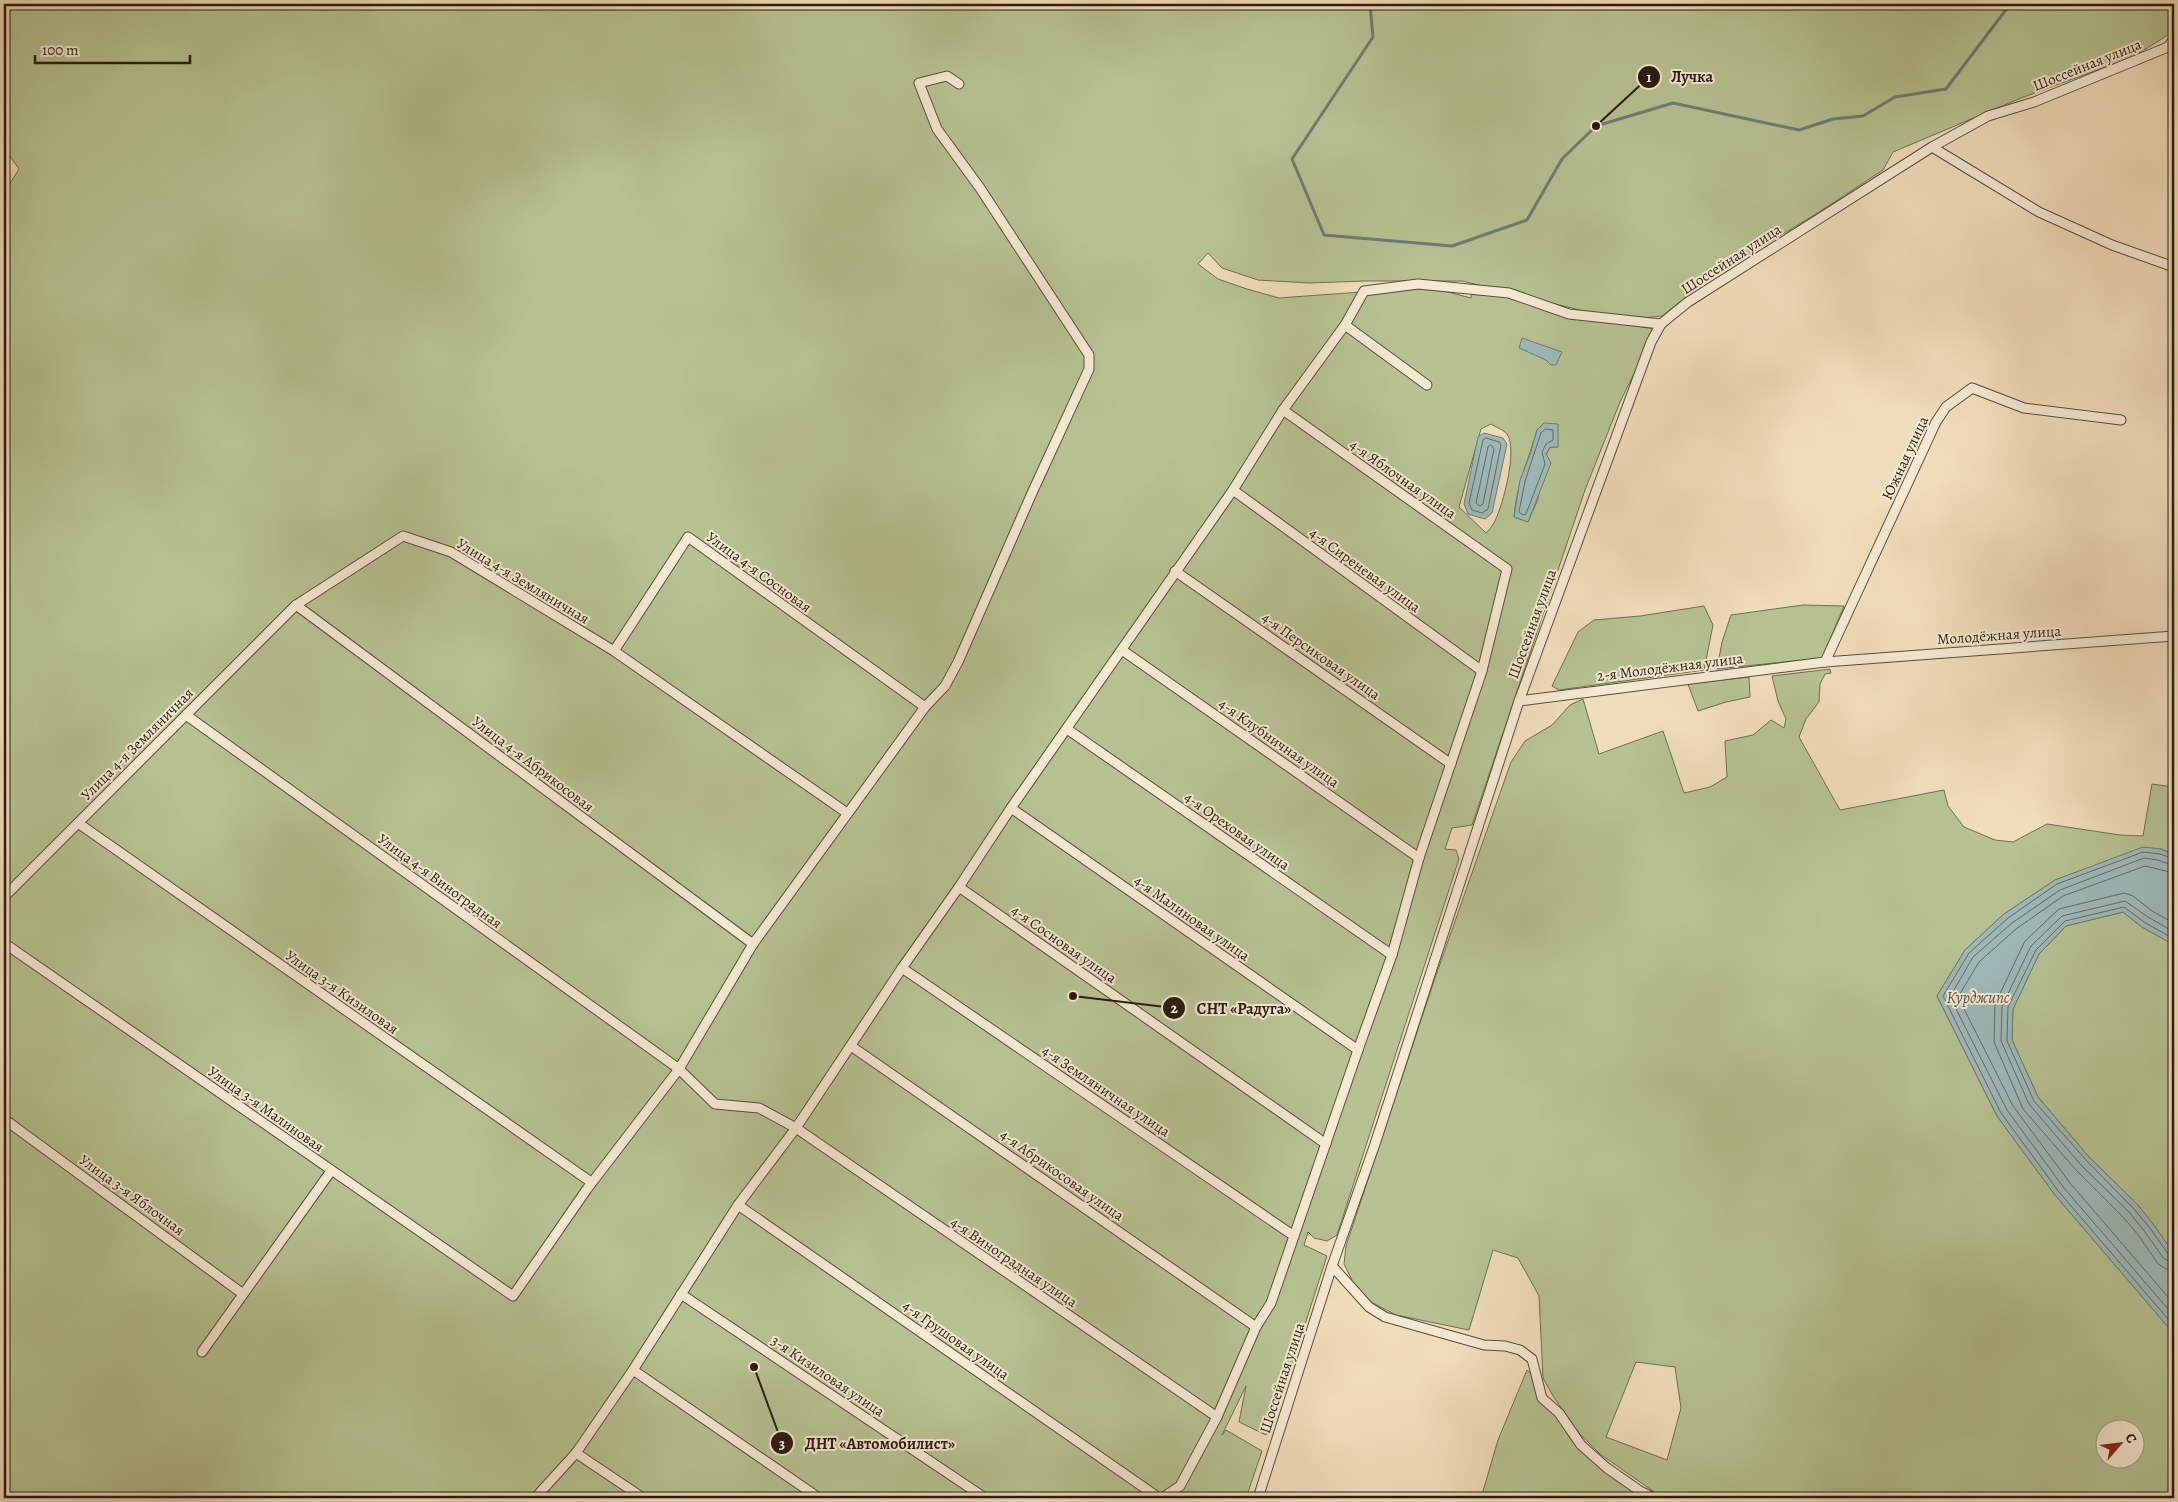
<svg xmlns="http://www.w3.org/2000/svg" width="2178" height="1502" viewBox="0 0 2178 1502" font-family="Alegreya,serif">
<rect width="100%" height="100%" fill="#f0ddba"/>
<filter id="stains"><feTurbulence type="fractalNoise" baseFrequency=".004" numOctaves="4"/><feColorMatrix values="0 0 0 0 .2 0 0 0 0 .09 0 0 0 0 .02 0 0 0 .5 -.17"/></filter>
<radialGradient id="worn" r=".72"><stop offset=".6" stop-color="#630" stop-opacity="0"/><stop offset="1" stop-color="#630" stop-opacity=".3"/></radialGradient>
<g fill="#b6c292" stroke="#6f6f50" fill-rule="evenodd">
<path d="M 4,4 L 2174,4 L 2174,31 L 2133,57 L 2021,98 L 1893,152 L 1883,170 L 1816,214 L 1713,276 L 1662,316 L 1642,318 L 1596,314 L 1462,281 L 1365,281 L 1309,283 L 1258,280 L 1222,268 L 1208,253 L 1198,264 L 1218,279 L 1247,289 L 1279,298 L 1429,287 L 1471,298 L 1471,292 L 1517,298 L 1580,318 L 1656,329 L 1620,402 L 1585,490 L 1472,825 L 1452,828 L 1445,849 L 1456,850 L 1459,859 L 1337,1235 L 1327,1241 L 1314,1238 L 1308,1232 L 1304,1245 L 1327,1256 C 1307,1316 1290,1377 1266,1435 L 1239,1422 L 1246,1386 L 1222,1435 L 1226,1430 L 1262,1451 L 1246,1498 L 4,1498 L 4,193 L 19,169 L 4,148 ZM 1491,424 C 1495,427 1504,430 1507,434 C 1518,450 1503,504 1495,521 C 1493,525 1489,530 1486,533 L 1459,507 L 1481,429 ZM 1537,430 L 1558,447 L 1550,447 L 1546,455 L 1538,499 L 1528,522 L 1514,517 C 1516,486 1529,459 1537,430 Z"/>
<polygon points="1803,605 1844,606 1822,658 1717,669 1722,642 1731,615"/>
<polygon points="1704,606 1713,625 1704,670 1559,690 1552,686 1578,632 1594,620 1640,616"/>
<path d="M 1830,669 L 1831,673 L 1825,674 L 1820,684 L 1819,702 L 1806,719 L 1799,737 L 1840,810 L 1944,790 L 1948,806 L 1964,827 L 1995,840 L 2013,842 L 2047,824 L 2120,835 L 2143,836 L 2152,784 L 2174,787 L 2174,855 L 2161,849 L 2092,867 L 2055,880 L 2004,914 L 1965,950 L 1937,996 L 1997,1116 L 2055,1195 L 2174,1334 L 2174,1498 L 1663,1498 L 1600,1454 L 1579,1433 L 1553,1396 L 1543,1378 L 1539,1296 L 1518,1258 L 1493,1250 L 1469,1330 L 1396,1315 L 1371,1302 L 1353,1282 L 1344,1264 L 1346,1246 L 1434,981 L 1511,762 L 1525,741 L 1552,725 L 1570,705 L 1583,699 L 1599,754 L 1663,731 L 1684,793 L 1710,787 L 1727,777 L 1725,741 L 1753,735 L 1771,720 L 1784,728 L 1786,719 L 1778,701 L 1772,676 ZM 1636,1362 L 1675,1367 L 1681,1408 L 1667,1460 L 1606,1437 ZM 2106,1430 L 2136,1430 L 2136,1460 L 2106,1460 Z"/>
<polygon points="1749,677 1750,697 1726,702 1698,711 1688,684"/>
<polygon points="2123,912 2142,927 2174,945 2174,1254 2154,1225 2137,1204 2089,1157 2038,1097 2012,1040 2013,1009 2039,954 2066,926"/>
<polygon points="1527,1370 1534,1376 1540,1400 1557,1418 1574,1444 1599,1466 1648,1498 1481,1498 1498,1440"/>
</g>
<g fill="#9ebaba" stroke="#6f7b75">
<polygon points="1522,338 1562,352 1556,365 1551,365 1546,360 1519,348"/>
<polygon points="1544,423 1558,424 1558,447 1550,447 1546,454 1551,463 1528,522 1514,517 1520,480 1531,452 1537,430"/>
<polygon points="1484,433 1503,438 1507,444 1492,513 1485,519 1468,514 1464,504 1478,437"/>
<polygon points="2143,847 2161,849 2174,855 2174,945 2142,927 2123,912 2066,926 2039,954 2013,1009 2012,1040 2038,1097 2089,1157 2137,1204 2154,1225 2174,1254 2174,1334 2055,1195 1997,1116 1937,996 1965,950 2004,914 2055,880"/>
</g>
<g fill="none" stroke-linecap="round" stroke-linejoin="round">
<g stroke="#636b64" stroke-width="1">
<polygon points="1546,429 1553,430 1553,440 1546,444 1542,452 1545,464 1526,514 1523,515 1519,512 1525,481 1541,433"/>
<polygon points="1486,438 1499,442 1501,445 1488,509 1482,513 1472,510 1469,503 1483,440"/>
<polygon points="1491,445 1494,449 1483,504 1480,506 1476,503 1488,447"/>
<polyline points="2174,859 2160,854 2143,852 2057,884 2008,918 1969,953 1943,996 2001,1113 2059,1192 2174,1326"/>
<polyline points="2174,866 2158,860 2144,858 2060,890 2012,923 1973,957 1950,997 2007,1110 2064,1188 2174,1316"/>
<polyline points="2174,873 2145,866 2063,896 2016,929 1979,962 1958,997 2013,1106 2070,1183 2174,1304"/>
<polyline points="2174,923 2152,911 2133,896 2124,893 2059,909 2025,941 1995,1004 1994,1042 2023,1109 2076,1170 2123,1217 2139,1236 2158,1264 2166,1269 2174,1270"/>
<polyline points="2174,932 2148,917 2125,901 2062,916 2031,946 2002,1006 2001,1041 2029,1104 2081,1165 2129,1212 2145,1232 2164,1259 2174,1263"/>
<polyline points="2174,939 2144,922 2124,907 2065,921 2036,950 2008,1007 2007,1041 2034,1101 2086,1160 2133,1208 2150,1228 2168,1254 2174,1256"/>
</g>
<polyline stroke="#6f7b75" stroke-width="3" points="1370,4 1373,37 1292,159 1324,235 1452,246 1527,220 1562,159 1596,126 1673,103 1799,130 1833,119 1863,116 1895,97 1946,89 2008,7 2006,4"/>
<defs>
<g id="minor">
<polyline points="1932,147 2039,212 2112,245 2174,267"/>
<polyline points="1345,325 1427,385"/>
<polyline points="1233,490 1482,671"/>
<polyline points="1175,571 1451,764"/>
<polyline points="296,605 753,944"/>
<polyline points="1122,650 1419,858"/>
<polyline points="614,651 688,537 925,707"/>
<polyline points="1825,662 1936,422 1946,407 1972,388 2024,408 2121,420"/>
<polyline points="1519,701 1825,662 2174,636"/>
<polyline points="186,715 679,1069 715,1104 759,1108 796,1128 1217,1417"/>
<polyline points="1067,729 1392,955"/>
<polyline points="1011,808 1358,1050"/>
<polyline points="78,823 591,1182"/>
<polyline points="959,887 1326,1144"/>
<polyline points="4,897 296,605 403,536 451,552 614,651 847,813"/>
<polyline points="4,943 513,1296 587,1189 679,1069 753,944 925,707 945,686 958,662 1032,493 1089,369 1089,355 980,188 937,129 919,83 947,76 959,84"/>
<polyline points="902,968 1294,1236"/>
<polyline points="851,1046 1256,1327"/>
<polyline points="4,1119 243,1294"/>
<polyline points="738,1205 1159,1498"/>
<polyline points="1332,1266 1369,1307 1385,1317 1484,1345 1505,1346 1520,1350 1532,1359 1542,1398 1559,1413 1581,1445 1607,1468 1640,1491 1654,1498"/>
<polyline points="681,1294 985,1498"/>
<polyline points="202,1352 331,1171"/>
<polyline points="633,1370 819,1498"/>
<polyline points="576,1453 643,1498"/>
<polyline points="535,1498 576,1453 633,1370 738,1205 796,1128 902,968 959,887 1011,808 1233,490 1283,410 1345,325 1364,291 1418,284 1509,293 1569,314 1661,324"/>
<polyline points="1162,1498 1180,1486 1217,1417 1256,1327 1271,1303 1358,1050 1392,955 1419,858 1482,671 1507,569 1283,410"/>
<polyline points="1258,1498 1332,1266 1375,1144 1519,701 1651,342 1661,324 1688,302 1932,147 1988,116 2034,102 2168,47 2174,39"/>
</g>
</defs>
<use href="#minor" stroke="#5a4c39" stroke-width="11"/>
<use href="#minor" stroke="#f5e9d2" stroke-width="9"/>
</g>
<g text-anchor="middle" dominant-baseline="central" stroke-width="4" stroke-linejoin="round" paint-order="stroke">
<g font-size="15" fill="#281c0e" stroke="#f5e9d2">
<text transform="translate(2087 65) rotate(-22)">Шоссейная улица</text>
<text transform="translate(1731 259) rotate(-33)">Шоссейная улица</text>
<text transform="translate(1905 458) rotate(-65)">Южная улица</text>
<text transform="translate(1403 479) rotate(35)">4-я Яблочная улица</text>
<text transform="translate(1365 570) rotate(36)">4-я Сиреневая улица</text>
<text transform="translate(759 572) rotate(36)">Улица 4-я Сосновая</text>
<text transform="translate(523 581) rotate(31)">Улица 4-я Земляничная</text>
<text transform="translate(1532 624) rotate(-70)">Шоссейная улица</text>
<text transform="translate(1999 635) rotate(-4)">Молодёжная улица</text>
<text transform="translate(1321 656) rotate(35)">4-я Персиковая улица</text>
<text transform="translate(1670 667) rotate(-7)">2-я Молодёжная улица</text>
<text transform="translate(1279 743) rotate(35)">4-я Клубничная улица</text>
<text transform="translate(137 744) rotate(-45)">Улица 4-я Земляничная</text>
<text transform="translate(533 764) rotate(37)">Улица 4-я Абрикосовая</text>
<text transform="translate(1237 831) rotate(35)">4-я Ореховая улица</text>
<text transform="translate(440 881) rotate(36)">Улица 4-я Виноградная</text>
<text transform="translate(1192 918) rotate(35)">4-я Малиновая улица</text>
<text transform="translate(1064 944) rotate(35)">4-я Сосновая улица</text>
<text transform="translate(342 992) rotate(35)">Улица 3-я Кизиловая</text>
<text transform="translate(1106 1091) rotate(34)">4-я Земляничная улица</text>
<text transform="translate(266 1109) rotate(35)">Улица 3-я Малиновая</text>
<text transform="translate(1062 1175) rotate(35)">4-я Абрикосовая улица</text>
<text transform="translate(132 1195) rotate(36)">Улица 3-я Яблочная</text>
<text transform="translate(1014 1262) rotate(34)">4-я Виноградная улица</text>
<text transform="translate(956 1340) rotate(35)">4-я Грушовая улица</text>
<text transform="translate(828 1376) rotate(34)">3-я Кизиловая улица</text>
<text transform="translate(1282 1378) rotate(-72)">Шоссейная улица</text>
</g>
<g font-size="16" font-style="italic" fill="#51534a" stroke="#f5e9d2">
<text x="1978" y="998">Курджипс</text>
</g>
</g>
<path fill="none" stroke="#281c0e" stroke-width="2" d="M1596 126L1649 77M1073 996L1174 1008M754 1367L782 1443"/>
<g fill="#281c0e" stroke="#f5e9d2" stroke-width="2">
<circle cx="1596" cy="126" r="5"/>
<circle cx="1073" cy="996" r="5"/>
<circle cx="754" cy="1367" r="5"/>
<circle cx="1649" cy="77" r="12"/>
<circle cx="1174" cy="1008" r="12"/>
<circle cx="782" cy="1443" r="12"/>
</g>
<g font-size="15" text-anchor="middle" font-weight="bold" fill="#fff">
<text x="1649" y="82">1</text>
<text x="1174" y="1013">2</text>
<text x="782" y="1449">3</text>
</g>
<g font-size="16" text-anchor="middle" font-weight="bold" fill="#281c0e" stroke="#f5e9d2" stroke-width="4" stroke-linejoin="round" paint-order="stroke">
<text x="1692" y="82">Лучка</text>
<text x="1244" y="1014">СНТ «Радуга»</text>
<text x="880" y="1449">ДНТ «Автомобилист»</text>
</g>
<rect width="2178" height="1502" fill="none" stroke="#f0ddba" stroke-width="20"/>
<rect x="5" y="5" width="2168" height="1492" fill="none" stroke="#281c0e" stroke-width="2.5"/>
<rect x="10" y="10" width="2158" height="1482" fill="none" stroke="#281c0e"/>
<g transform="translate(2120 1444) rotate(62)"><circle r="24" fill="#f5e9d2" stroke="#a39784"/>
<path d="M0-4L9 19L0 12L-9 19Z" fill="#8f2418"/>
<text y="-8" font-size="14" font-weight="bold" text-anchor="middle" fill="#281c0e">С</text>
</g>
<path d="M35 55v8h155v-8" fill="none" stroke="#281c0e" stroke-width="2.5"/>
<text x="42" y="55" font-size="15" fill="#281c0e" stroke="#f5e9d2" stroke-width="4" paint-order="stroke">100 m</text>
<rect width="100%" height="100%" filter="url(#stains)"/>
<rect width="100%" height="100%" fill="url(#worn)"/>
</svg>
